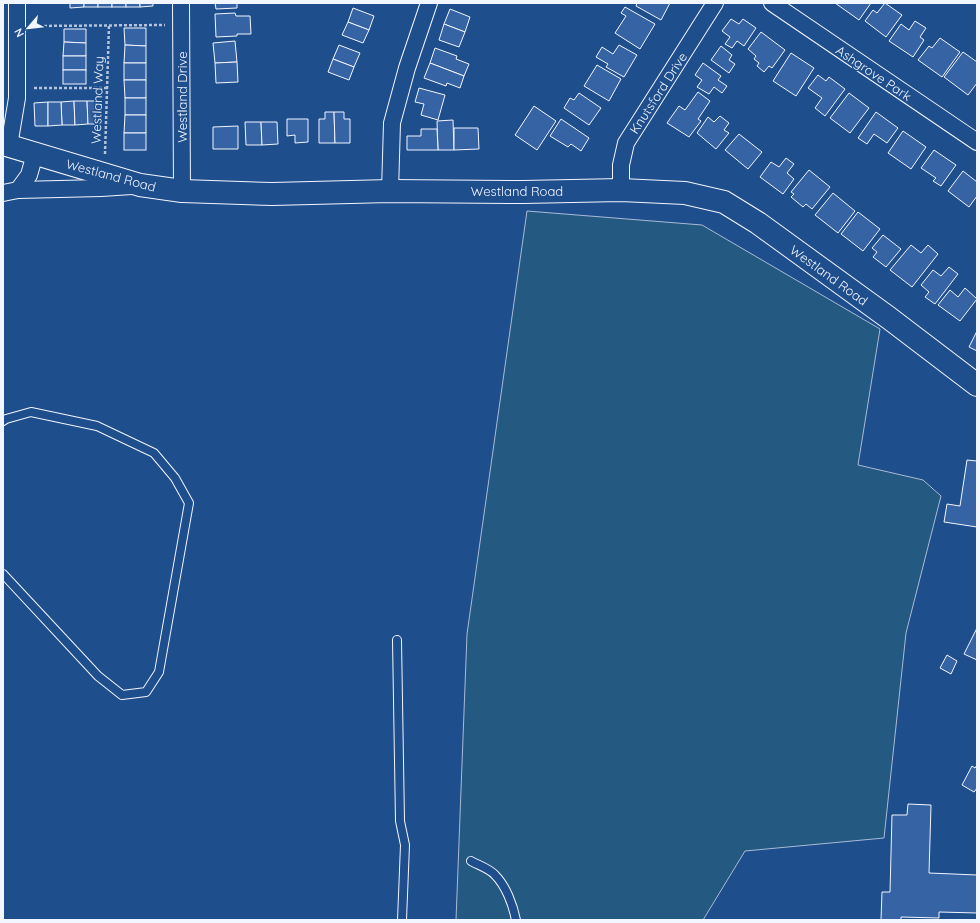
<svg xmlns="http://www.w3.org/2000/svg" width="980" height="923" viewBox="0 0 980 923" font-family="Quicksand,sans-serif">
<rect width="100%" height="100%" fill="#1f4e8c"/>
<polygon fill="#245a82" stroke="#a8bbd7" points="527,211 702,225 880,329 858,465 923,480 941,496 906,633 884,838 745,851 703,920 456,920 467,634"/>
<g fill="#3563a3" stroke="#f2f6ff">
<polygon points="70,3 84,3 84,7 70,8"/>
<rect x="84" y="3" width="14" height="4"/>
<rect x="98" y="3" width="14" height="4"/>
<rect x="112" y="3" width="14" height="4"/>
<rect x="126" y="3" width="14" height="4"/>
<polygon points="140,3 153,3 153,6 140,7"/>
<polygon points="215,3 237,3 237,8 216,9"/>
<polygon points="637,3 670,3 661,20 636,6"/>
<polygon points="835,3 871,3 859,20"/>
<polygon points="885,3 902,15 886,37 865,21 873,10 877,13"/>
<polygon points="625,7 655,24 640,49 615,33 626,16 621,13"/>
<polygon points="353,8 374,16 369,30 348,22"/>
<polygon points="450,9 470,17 465,32 444,24"/>
<polygon points="235,13 236,16 250,16 251,34 237,34 237,36 216,37 215,14"/>
<polygon points="731,19 739,24 743,19 756,28 744,46 737,41 732,48 725,44 730,37 722,31"/>
<polygon points="915,21 926,28 920,37 924,40 913,57 889,41 901,24 909,30"/>
<polygon points="348,22 369,30 363,43 342,35"/>
<polygon points="444,24 465,32 459,47 439,40"/>
<polygon points="124,28 146,28 146,46 125,45"/>
<polygon points="64,29 86,29 86,43 64,42"/>
<polygon points="761,32 785,50 772,68 769,66 764,72 757,66 759,63 754,59 756,56 748,49"/>
<polygon points="940,38 960,52 942,77 918,60 929,46 932,48"/>
<polygon points="235,41 237,62 215,63 213,43"/>
<polygon points="64,42 86,43 86,56 63,56"/>
<polygon points="125,45 146,46 146,63 124,63"/>
<polygon points="339,45 360,53 354,67 333,59"/>
<polygon points="619,45 637,55 624,77 606,67 608,64 596,57 602,47 613,54"/>
<polygon points="721,46 732,55 729,60 735,64 729,73 711,60"/>
<polygon points="435,48 457,56 456,59 469,64 464,76 430,63"/>
<polygon points="963,52 977,62 977,83 968,95 944,77"/>
<polygon points="791,53 814,68 796,96 773,81"/>
<rect x="63" y="56" width="23" height="14"/>
<polygon points="333,59 354,67 349,80 328,72"/>
<polygon points="237,62 238,82 216,83 215,63"/>
<rect x="124" y="63" width="22" height="17"/>
<polygon points="430,63 464,76 460,88 447,83 446,86 424,78"/>
<polygon points="703,63 721,76 718,80 727,86 722,93 714,87 709,94 697,87 702,80 695,75"/>
<polygon points="597,65 621,79 609,101 584,86"/>
<rect x="63" y="70" width="23" height="14"/>
<polygon points="818,75 826,81 829,77 845,89 825,116 815,108 822,98 808,88"/>
<polygon points="124,80 146,80 146,98 125,98"/>
<polygon points="419,88 445,95 438,120 421,115 424,104 415,102"/>
<polygon points="698,92 710,101 698,119 701,121 689,137 667,123 679,106 685,110"/>
<polygon points="579,93 601,108 589,125 564,108 570,98 574,100"/>
<polygon points="849,93 869,108 850,133 830,118"/>
<rect x="125" y="98" width="21" height="17"/>
<polygon points="74,101 75,125 62,125 61,102"/>
<polygon points="74,101 87,101 88,124 75,125"/>
<polygon points="87,101 101,101 101,124 88,124"/>
<polygon points="48,102 48,126 35,126 34,103"/>
<polygon points="48,102 61,102 62,125 48,126"/>
<polygon points="534,106 556,121 537,150 515,135"/>
<polygon points="325,112 334,112 335,143 319,143 319,119 325,119"/>
<polygon points="334,112 344,112 344,119 350,119 350,143 335,143"/>
<polygon points="876,112 898,128 887,143 874,134 867,144 858,138"/>
<polygon points="125,115 146,115 146,133 124,133"/>
<polygon points="720,116 729,123 724,130 729,133 716,149 697,133 708,117 714,122"/>
<polygon points="287,119 308,119 308,142 295,143 295,135 287,136"/>
<polygon points="561,119 589,138 581,151 571,144 568,147 550,136"/>
<polygon points="453,120 454,150 438,150 437,121"/>
<polygon points="245,122 261,122 262,145 246,145"/>
<polygon points="261,122 277,122 278,144 262,145"/>
<polygon points="238,126 238,149 213,149 213,127"/>
<polygon points="454,128 478,128 479,149 454,150"/>
<polygon points="421,129 437,129 438,150 407,150 407,136 421,136"/>
<polygon points="903,131 926,147 911,169 888,153"/>
<rect x="124" y="133" width="22" height="17"/>
<polygon points="739,134 762,152 748,169 725,150"/>
<polygon points="934,150 956,165 941,186 933,181 936,178 921,168"/>
<polygon points="786,158 794,164 787,173 794,179 783,194 760,177 771,162 779,167"/>
<polygon points="809,170 830,187 812,209 806,204 803,207 791,197 794,194 791,192"/>
<polygon points="963,171 977,182 977,196 969,207 948,191"/>
<polygon points="833,193 855,211 838,233 815,215"/>
<polygon points="858,212 880,229 863,251 841,234"/>
<polygon points="883,235 901,249 886,267 873,257 877,252 872,248"/>
<polygon points="911,245 921,253 928,245 938,254 912,287 890,270"/>
<polygon points="949,267 958,274 935,304 925,297 929,292 921,285 933,270 941,276"/>
<polygon points="965,288 977,299 960,321 938,305 950,290 958,297"/>
<polygon points="977,331 977,351 969,347"/>
<polygon points="967,460 977,461 977,527 944,522 947,504 960,506"/>
<polygon points="977,628 977,660 964,654"/>
<polygon points="947,655 957,661 951,674 940,668"/>
<polygon points="977,765 977,788 974,792 962,785 972,766 975,768"/>
<polygon points="908,804 931,805 929,873 977,875 977,913 939,912 939,918 901,917 901,920 881,920 882,892 890,892 892,815 907,815"/>
</g>
<g fill="none" stroke-linecap="round" stroke-linejoin="round">
<defs>
<g id="lane">
<polyline points="3,421 6,419 31,412 97,426 154,453 175,478 189,503 159,672 146,692 122,695 98,676 3,574"/>
<polyline points="397,640 400,821 405,845 402,920"/>
<path d="M 471,861 C 478,865 490,869 495,875 C 506,886 513,905 516,920"/>
</g>
<g id="street">
<polyline points="181,3 182,191"/>
<polyline points="772,3 977,142"/>
<polyline points="9,146 17,98 17,3"/>
<polyline points="18,190 101,188 132,186"/>
<polyline points="621,190 621,165 626,143 715,3"/>
<polyline points="390,191 392,123 407,68 429,3"/>
<polyline points="3,193 18,190 29,175 35,154"/>
</g>
<polyline id="secondary" points="3,144 140,185 182,191 272,194 390,191 523,192 621,190 685,193 724,202 758,223 889,318 977,385"/>
</defs>
<use href="#lane" stroke="#f2f6ff" stroke-width="10"/>
<use href="#street" stroke="#f2f6ff" stroke-width="18"/>
<use href="#secondary" stroke="#f2f6ff" stroke-width="24"/>
<g stroke="#b3c4dc" stroke-width="2.5" stroke-dasharray="3 2" stroke-linecap="butt">
<polyline points="34,26 165,25"/>
<polyline points="34,88 107,88"/>
<polyline points="105,154 109,25"/>
</g>
<use href="#lane" stroke="#1f4e8c" stroke-width="8"/>
<use href="#street" stroke="#1f4e8c" stroke-width="16"/>
<use href="#secondary" stroke="#1f4e8c" stroke-width="22"/>
</g>
<g text-anchor="middle" dominant-baseline="central" stroke-width="3" stroke-linejoin="round" paint-order="stroke">
<g font-size="13" fill="#f2f6ff" stroke="#1f4e8c">
<text transform="translate(874 73) rotate(34)">Ashgrove Park</text>
<text transform="translate(658 93) rotate(-57)">Knutsford Drive</text>
<text transform="translate(182 97) rotate(-90)">Westland Drive</text>
<text transform="translate(97 100) rotate(-88)">Westland Way</text>
<text transform="translate(111 175) rotate(15)">Westland Road</text>
<text x="517" y="191">Westland Road</text>
<text transform="translate(829 275) rotate(36)">Westland Road</text>
</g>
</g>
<rect width="980" height="923" fill="none" stroke="#f2f6ff" stroke-width="8"/>
<g transform="translate(28 28) rotate(242)" stroke="#1f4e8c" stroke-width="3" paint-order="stroke">
<path d="M0-3L7 15L0 10L-7 15Z" fill="#f2f6ff"/>
<text y="-6" font-size="11" font-weight="bold" text-anchor="middle" fill="#f2f6ff">N</text>
</g>
</svg>
